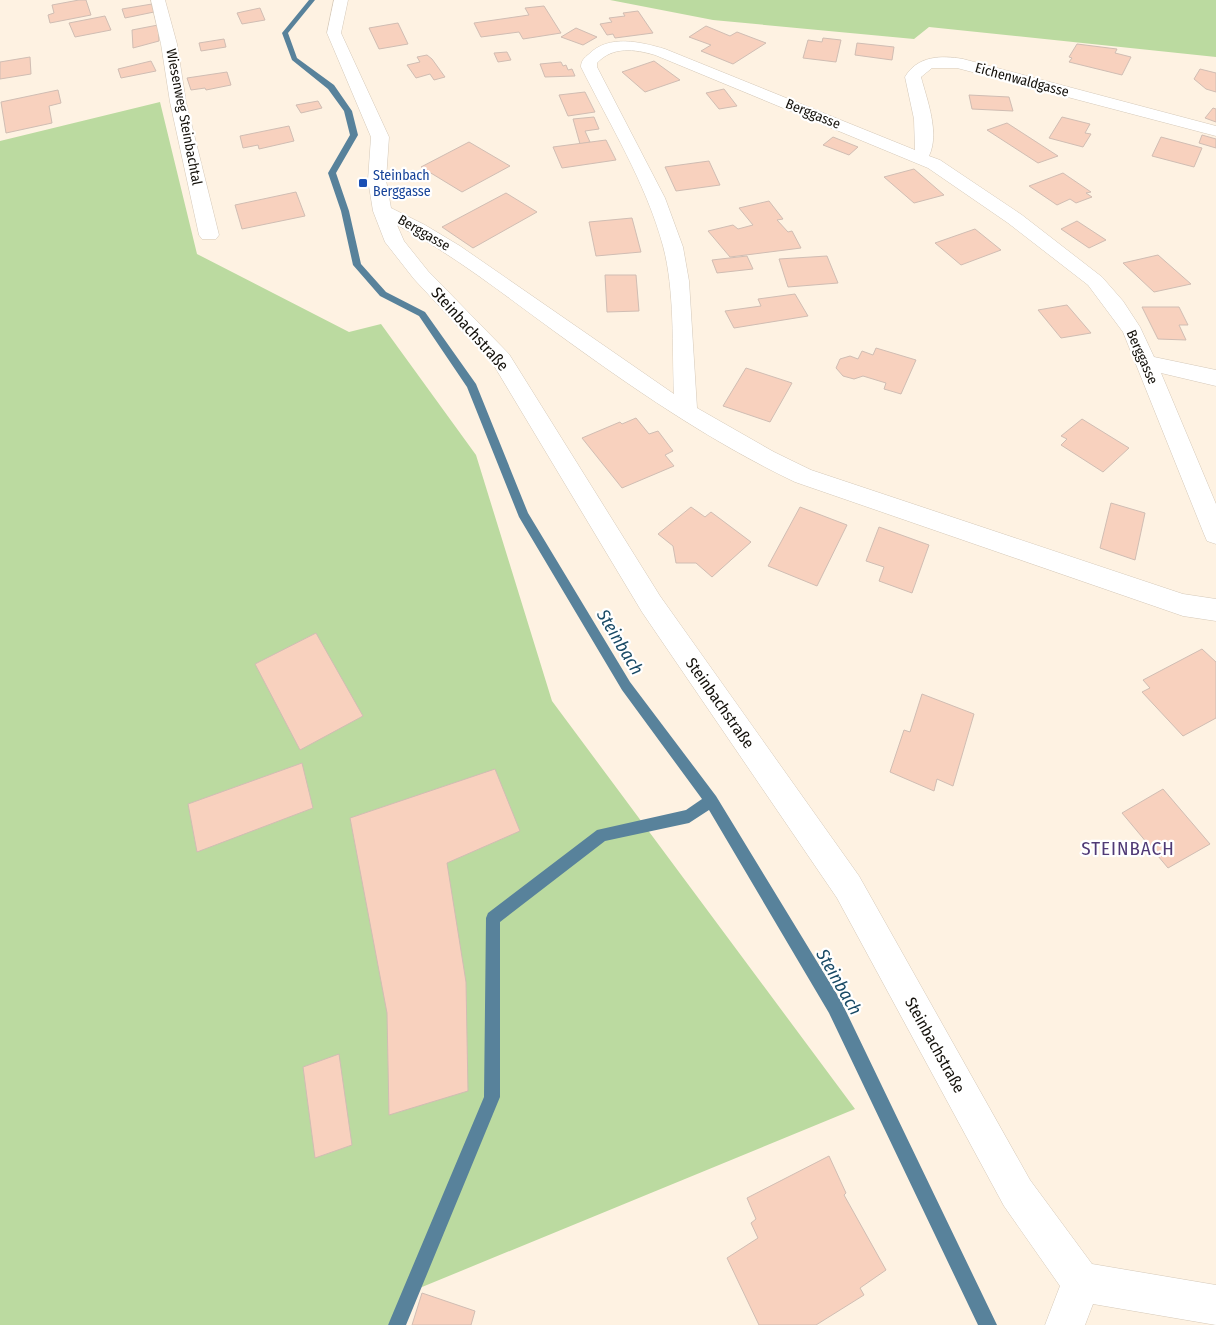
<svg xmlns="http://www.w3.org/2000/svg" width="1216" height="1325" viewBox="0 0 1216 1325" font-family="'Fira Sans Condensed',sans-serif">
<rect width="100%" height="100%" fill="#fef2e2"/>
<g fill="#bbdaa0">
<polygon points="610,0 1216,0 1216,57 929,27 914,39 713,20"/>
<polygon points="160,102 197,254 349,332 381,324 476,455 552,701 855,1109 405,1294 388,1325 0,1325 0,141"/>
</g>
<g fill="none" stroke-linecap="round" stroke-linejoin="round">
<polygon fill="#58829b" fill-rule="evenodd" points="309,0 315,0 288,33 297,58 334,85 352,111 358,135 336,173 349,211 361,264 386,292 425,312 476,384 528,513 630,682 716,796 841,1001 997,1325 978,1325 829,1013 709,810 689,823 605,841 500,922 500,1097 406,1325 388,1325 484,1097 486,918 488,913 597,830 686,810 702,799 622,690 519,517 467,387 419,316 380,296 353,265 341,211 328,173 350,135 344,111 328,89 292,60 282,33"/>
</g>
<g fill="#f8d1be" stroke="#d0bdb3">
<polygon points="79,0 86,0 91,15 50,23 48,15 54,13 52,5"/>
<polygon points="152,4 154,12 125,18 122,9"/>
<polygon points="544,6 561,33 523,39 519,32 481,37 474,23 529,15 525,8"/>
<polygon points="260,8 265,20 242,24 237,13"/>
<polygon points="638,11 653,33 615,38 613,34 607,35 600,24 612,22 609,18 625,16 623,13"/>
<polygon points="105,16 111,30 75,37 69,23"/>
<polygon points="398,23 408,44 379,49 369,28"/>
<polygon points="158,25 159,41 133,48 132,30"/>
<polygon points="706,26 730,36 737,32 766,43 733,64 701,51 711,45 689,37"/>
<polygon points="576,28 597,37 583,45 561,37"/>
<polygon points="823,38 841,40 836,62 803,58 808,40 822,42"/>
<polygon points="224,39 226,47 201,51 199,43"/>
<polygon points="857,43 894,47 892,60 855,55"/>
<polygon points="1077,44 1117,49 1115,53 1131,57 1122,75 1069,62 1072,58 1069,57"/>
<polygon points="507,52 511,60 498,62 494,53"/>
<polygon points="427,55 432,59 445,77 434,80 430,74 416,78 407,65 420,62 417,57"/>
<polygon points="30,57 31,74 0,79 0,62"/>
<polygon points="151,61 156,71 121,78 118,69"/>
<polygon points="654,61 680,80 645,92 622,72"/>
<polygon points="561,62 563,66 566,65 568,70 572,69 575,76 545,77 540,64"/>
<polygon points="1200,69 1216,73 1216,92 1206,89 1194,79"/>
<polygon points="227,72 231,85 206,90 205,88 191,90 187,78"/>
<polygon points="724,89 737,106 719,109 706,93"/>
<polygon points="58,90 61,103 49,106 52,123 6,133 1,102"/>
<polygon points="585,92 595,112 568,116 559,95"/>
<polygon points="969,95 1009,97 1013,111 972,109"/>
<polygon points="318,101 322,108 301,113 296,105"/>
<polygon points="1213,108 1216,109 1216,122 1205,118"/>
<polygon points="594,117 599,129 585,131 590,142 580,144 573,119"/>
<polygon points="1062,117 1090,124 1085,133 1091,134 1083,147 1049,138"/>
<polygon points="1007,123 1058,156 1038,163 987,130"/>
<polygon points="289,126 294,141 259,149 258,145 243,148 240,136"/>
<polygon points="1202,135 1216,139 1216,148 1199,143"/>
<polygon points="833,137 858,147 849,155 823,145"/>
<polygon points="1161,137 1202,148 1194,167 1152,156"/>
<polygon points="606,140 616,160 562,168 553,147"/>
<polygon points="469,142 510,166 462,192 421,167"/>
<polygon points="709,161 720,185 676,191 665,167"/>
<polygon points="914,169 944,195 914,203 884,177"/>
<polygon points="1063,173 1091,192 1086,193 1092,197 1076,203 1070,199 1057,205 1029,186"/>
<polygon points="296,192 305,216 242,229 235,205"/>
<polygon points="506,193 537,212 473,248 442,227"/>
<polygon points="769,201 783,219 777,220 788,232 792,231 801,248 730,257 708,231 733,225 738,229 753,225 739,208"/>
<polygon points="632,218 641,252 596,256 589,222"/>
<polygon points="1077,221 1106,240 1089,248 1061,229"/>
<polygon points="975,229 1001,250 961,265 935,243"/>
<polygon points="1158,255 1191,284 1154,292 1123,263"/>
<polygon points="747,256 753,269 717,273 712,260"/>
<polygon points="827,256 838,283 788,287 779,259"/>
<polygon points="605,275 636,275 639,311 607,312"/>
<polygon points="795,294 808,316 734,328 725,311 761,306 758,299"/>
<polygon points="1067,305 1091,333 1061,338 1038,310"/>
<polygon points="1142,307 1179,307 1188,325 1179,325 1186,340 1158,339"/>
<polygon points="876,348 916,360 901,394 884,389 886,383 863,376 854,379 843,376 836,368 840,359 850,356 858,359 862,351 873,355"/>
<polygon points="746,368 792,383 770,422 723,406"/>
<polygon points="636,418 649,434 658,431 673,451 665,455 674,466 622,488 582,438 620,422 622,424"/>
<polygon points="1082,419 1129,448 1103,472 1061,445 1067,439 1061,436"/>
<polygon points="1111,503 1145,513 1135,560 1100,548"/>
<polygon points="691,507 705,517 711,512 751,542 712,577 696,563 676,563 673,546 658,534"/>
<polygon points="800,507 847,525 817,586 768,566"/>
<polygon points="879,527 929,545 912,593 879,581 884,567 866,561"/>
<polygon points="316,633 363,716 300,750 255,664"/>
<polygon points="1202,649 1216,662 1216,718 1183,736 1142,692 1150,688 1143,680"/>
<polygon points="922,694 974,714 953,786 937,779 934,791 890,772 904,730 910,732"/>
<polygon points="302,763 313,808 197,852 188,804"/>
<polygon points="495,769 520,831 447,863 466,982 468,1091 389,1115 387,1013 350,818"/>
<polygon points="1163,789 1210,844 1168,868 1122,813"/>
<polygon points="339,1054 352,1145 315,1158 303,1067"/>
<polygon points="829,1156 846,1193 844,1195 886,1270 860,1288 864,1295 816,1325 759,1325 727,1258 758,1238 751,1223 756,1219 747,1198"/>
<polygon points="422,1293 475,1311 471,1325 412,1325"/>
</g>
<g fill="none" stroke-linecap="round" stroke-linejoin="round">
<defs>
<g id="minor">
<polygon points="151,0 165,0 177,44 186,102 219,235 216,239 202,239 199,235 170,102 161,44"/>
<path d="M 334,0 L 348,0 L 341,33 L 389,137 L 386,180 L 391,208 L 425,225 L 460,246 L 674,394 C 672,347 675,291 663,246 C 646,183 610,125 581,67 C 581,61 584,58 589,54 C 609,34 641,42 665,49 L 915,150 L 914,119 L 905,77 C 917,56 941,55 963,59 L 1216,126 L 1216,136 L 957,68 L 932,68 L 921,77 C 927,100 940,133 929,156 L 940,160 L 1022,215 L 1102,277 L 1123,301 L 1140,327 L 1154,357 L 1216,370 L 1216,386 L 1161,373 L 1216,504 L 1216,544 L 1207,541 L 1204,534 L 1123,332 L 1088,285 L 1008,223 L 928,168 L 655,55 C 634,49 613,46 597,63 L 597,67 L 665,198 L 683,247 L 689,281 L 697,408 L 774,452 L 811,470 L 1183,594 L 1216,599 L 1216,621 L 1183,616 L 795,482 C 709,441 631,387 554,331 C 503,294 453,254 397,225 L 404,241 L 428,271 L 509,354 L 660,596 L 859,876 L 1030,1180 L 1092,1264 L 1216,1285 L 1216,1325 L 1093,1304 L 1085,1325 L 1045,1325 L 1060,1286 L 1004,1206 L 837,898 L 642,612 L 493,364 L 414,279 L 385,242 L 373,211 L 368,180 L 371,137 L 327,33 Z"/>
</g>
</defs>
<use href="#minor" stroke="#d5c9b9" stroke-width="1"/>
<use href="#minor" fill="#fff" fill-rule="evenodd"/>
</g>
<rect fill="#1a4fb4" stroke="#fff" stroke-width="2" x="358" y="178" width="10" height="10" rx="2.5"/>
<g text-anchor="middle" dominant-baseline="central" stroke-width="4.5" stroke-linejoin="round" paint-order="stroke">
<g font-size="14" fill="#13100a" stroke="#fff">
<text transform="translate(1022 80) rotate(15)">Eichenwaldgasse</text>
<text transform="translate(813 114) rotate(22)">Berggasse</text>
<text transform="translate(184 117) rotate(79)">Wiesenweg Steinbachtal</text>
<text transform="translate(424 233) rotate(30)">Berggasse</text>
<text transform="translate(1142 357) rotate(66)">Berggasse</text>
</g>
<g font-size="14" fill="#164399" stroke="#fff" text-anchor="start">
<text x="373" y="175">Steinbach<tspan x="373" dy="16">Berggasse</tspan></text>
</g>
<g font-size="16" fill="#13100a" stroke="#fff">
<text transform="translate(470 329) rotate(48)">Steinbachstraße</text>
<text transform="translate(720 703) rotate(55)">Steinbachstraße</text>
<text transform="translate(935 1045) rotate(61)">Steinbachstraße</text>
</g>
<g font-size="18" font-style="italic" fill="#194a65" stroke="#fff">
<text transform="translate(620 642) rotate(59)">Steinbach</text>
<text transform="translate(839 982) rotate(60)">Steinbach</text>
</g>
<g font-size="19" letter-spacing="1" fill="#503a76" stroke="#fff">
<text x="1128" y="848">STEINBACH</text>
</g>
</g>
</svg>
